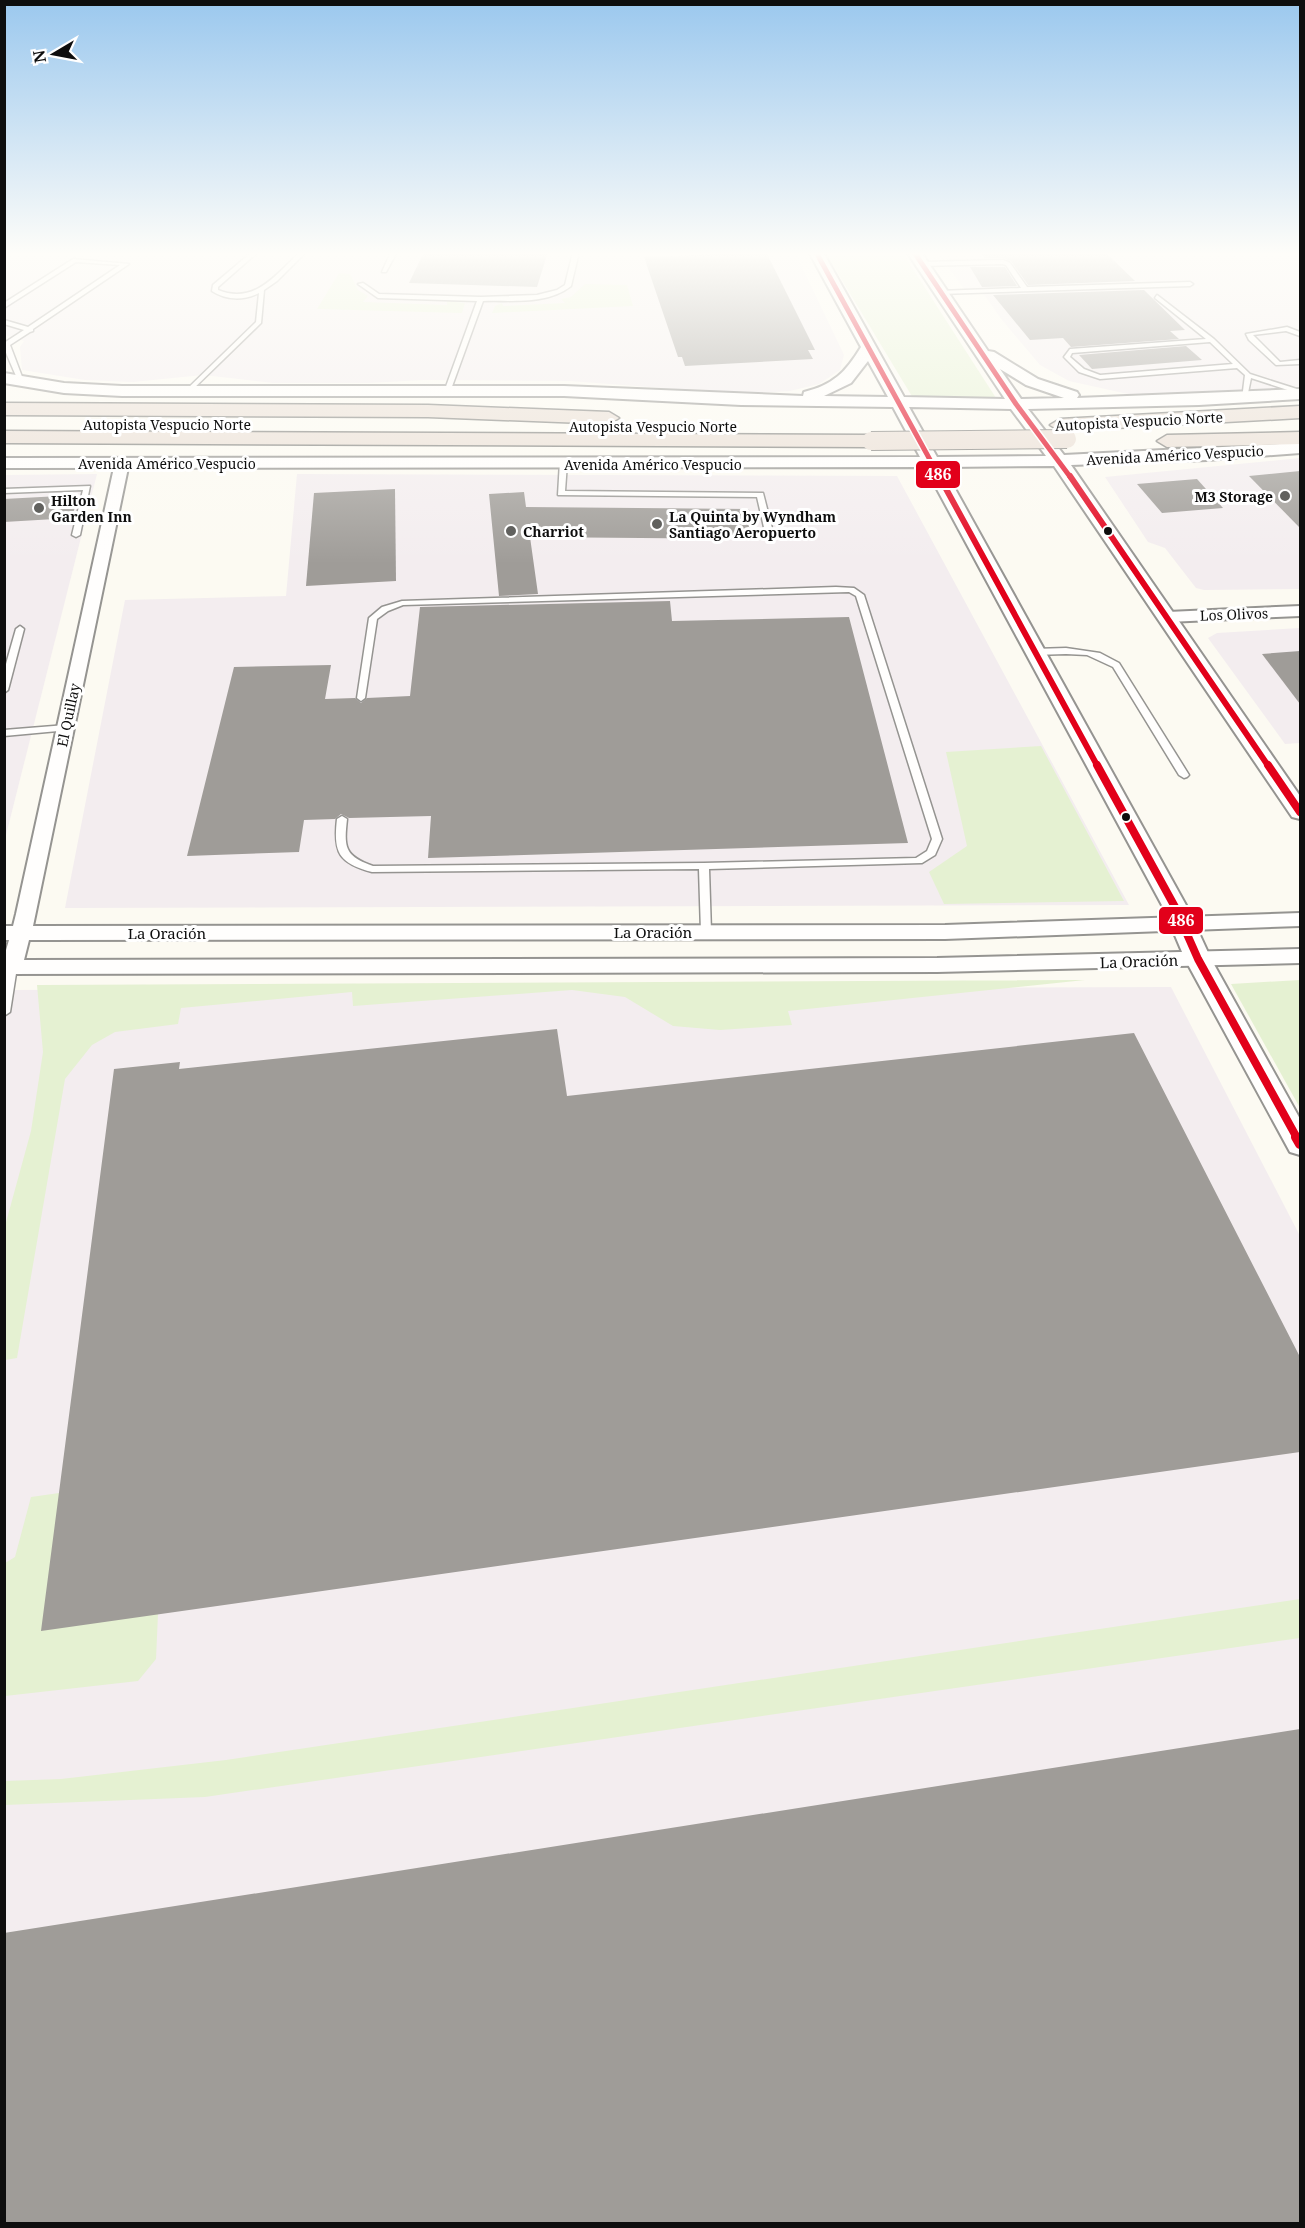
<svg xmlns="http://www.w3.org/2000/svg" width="1305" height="2228" viewBox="0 0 1305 2228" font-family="'Noto Serif',serif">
<rect width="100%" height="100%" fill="#fcfaf2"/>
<g fill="#f3edef">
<polygon points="4,252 795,252 844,355 840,370 819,384 790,391 741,394 570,381 424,380 368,383 273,383 203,375 133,382 85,380 22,370 20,347 24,341 5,335"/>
<polygon points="937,252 1300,252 1300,388 1137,396 1069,381 1040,365 1002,320 983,293 968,294"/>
<polygon points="1300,458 1300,589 1204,590 1196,588 1165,548 1148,542 1105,477"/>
<polygon points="97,474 5,839 5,475"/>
<polygon points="297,474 897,476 1129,905 65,908 125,600 286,596"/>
<polygon points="1300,628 1300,743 1285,744 1208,638 1217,633"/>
<polygon points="1171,987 1300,1236 1300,2223 5,2223 4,990"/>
</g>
<g fill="#e5f1d2">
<polygon points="825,252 902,252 996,398 913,398"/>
<polygon points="339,273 350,274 358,290 368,296 363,302 447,305 447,301 465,303 462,313 317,309"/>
<polygon points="585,284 627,285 633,306 492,313 495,306 502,303 503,306 565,303 561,299 571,297"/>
<polygon points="1041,746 1124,901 944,904 929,872 967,846 946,752"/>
<polygon points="1085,980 788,1011 792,1025 720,1030 673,1026 625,997 572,990 353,1006 352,992 181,1008 178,1024 115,1032 92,1045 65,1079 17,1358 5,1360 5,1226 31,1131 43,1052 37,985"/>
<polygon points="1300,980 1300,1108 1231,984"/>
<polygon points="59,1493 158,1614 156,1659 138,1681 5,1696 5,1563 15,1557 31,1497"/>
<polygon points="1300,1599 1300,1638 205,1797 5,1805 5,1781 61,1779 226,1760"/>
</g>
<g fill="#9f9c98">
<polygon points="424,252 548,252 537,287 409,283"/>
<polygon points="766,252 815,350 808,350 813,359 685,366 682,357 678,357 644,257"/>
<polygon points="979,252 1105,252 1135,281 1028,285 1011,261 1003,258 985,258"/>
<polygon points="970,267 1005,267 1017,286 982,287"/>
<polygon points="1144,290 1185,330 1170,331 1179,339 1071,347 1063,338 1030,340 993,295"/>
<polygon points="1186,346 1202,360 1092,369 1079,355"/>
<polygon points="1300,471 1300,528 1249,476"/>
<polygon points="1197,479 1223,508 1162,513 1137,484"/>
<polygon points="395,489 396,581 306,586 314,493"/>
<polygon points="524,492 526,507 749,509 751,539 530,537 538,594 499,596 489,494"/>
<polygon points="78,495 72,518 4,522 4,499"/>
<polygon points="670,601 672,621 849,617 908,843 428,858 431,816 349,818 341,814 335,819 304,820 299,852 187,856 234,667 331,665 325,699 355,698 361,703 367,698 410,696 420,607"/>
<polygon points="1300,651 1300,704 1262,654"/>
<polygon points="557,1029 567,1096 1134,1033 1300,1357 1300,1452 41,1631 114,1069 180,1062 179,1069"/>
<polygon points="1300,1729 1300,2223 4,2223 4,1933"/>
</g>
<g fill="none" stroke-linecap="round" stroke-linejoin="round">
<defs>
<g id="service">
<path d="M 252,252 L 258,252 L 218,287 L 218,290 C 254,305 276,275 300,252 L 306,252 L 277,281 L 264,290 L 261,323 L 189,393 L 185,393 L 185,391 L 256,322 L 259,293 C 243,301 226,300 212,291 L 213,285 Z"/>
<polygon points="391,252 397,252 386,272 382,272"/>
<path d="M 573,252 L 579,252 L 571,286 C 547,305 512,300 483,301 L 450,392 L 447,394 L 444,392 L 477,301 L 378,298 L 358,284 L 363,283 L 379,294 L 481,297 L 537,295 L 557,290 L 565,285 Z"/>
<polygon points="73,259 129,264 33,329 33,331 30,332 10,345 24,382 19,383 4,348 4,343 24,330 4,324 4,320 28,327 120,265 76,262 4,308 4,303"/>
<polygon points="1003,260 1010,263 1027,287 1190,282 1193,284 1190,286 940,294 938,291 1021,288 1006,265 1002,264 921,266 918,264 921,262"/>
<path d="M 1157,295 L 1214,339 L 1250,374 L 1300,390 L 1300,394 L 1251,378 L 1247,398 L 1242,399 L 1245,375 L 1237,368 L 1100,379 L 1079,372 L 1064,357 L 1070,349 L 1206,339 L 1155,298 ZM 1210,342 L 1233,364 L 1100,375 L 1084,369 L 1070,357 L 1072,353 Z"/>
<polygon points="1287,327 1300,332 1300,336 1286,331 1253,335 1280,362 1300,360 1300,364 1276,365 1249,340 1246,334"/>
<polygon points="560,461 567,463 565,491 763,493 774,536 770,538 766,536 757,497 558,495"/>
<polygon points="90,486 80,535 76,537 72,535 83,490 4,493 4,489"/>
<path d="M 836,587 L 854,588 L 864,595 L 942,839 L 935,855 L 922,863 L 709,869 L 711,932 L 706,936 L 701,932 L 699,869 L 372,872 C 339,863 333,853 337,819 L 342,816 L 347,819 C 344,847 344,856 373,866 L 704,863 L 916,858 L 927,851 L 932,839 L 856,596 L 849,592 L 403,605 L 388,611 L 377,619 L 365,698 L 361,701 L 357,698 L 369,618 L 382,607 L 402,601 Z"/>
<polygon points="20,626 24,629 8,690 4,693 4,671 16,629"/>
<polygon points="1066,648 1100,653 1119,663 1189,775 1187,777 1184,778 1179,775 1113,667 1087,655 1066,654 1034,655 1030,652 1034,649"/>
<polygon points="66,725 71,728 69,730 4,736 4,730"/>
<polygon points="12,963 17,967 10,1012 4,1016 4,978 7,967"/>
</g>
<g id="minor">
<polygon points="122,459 129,463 33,926 945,925 1300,913 1300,926 945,939 29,940 24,960 937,958 1300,949 1300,963 937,972 4,974 4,957 9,940 4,940 4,926 13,926 16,914 115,463"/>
<polygon points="1300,606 1300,616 1168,622 1160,617 1168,612"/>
</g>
<path id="tertiary" d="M 809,252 L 823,252 L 904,397 L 1005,399 L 907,252 L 921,252 L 988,351 L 994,352 L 1038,379 L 1077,392 L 1079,395 L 1077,398 L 1300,389 L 1300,399 L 1199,405 L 1028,409 L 1064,455 L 1300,443 L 1300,453 L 1207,460 L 1071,465 L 1300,796 L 1300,819 L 1292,817 L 1054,466 L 943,467 L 1187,907 L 1211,959 L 1300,1119 L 1300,1155 L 1290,1152 L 1185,959 L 1163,907 L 925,467 L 4,468 L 4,458 L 920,457 L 893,407 L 741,405 L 564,396 L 122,396 L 64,393 L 4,383 L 4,373 L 64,383 L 122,386 L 564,386 L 803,396 L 804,392 C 833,385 846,372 861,347 ZM 868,361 L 888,397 L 824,396 L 851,383 ZM 1000,369 L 1026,385 L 1064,398 L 1021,399 ZM 909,407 L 1011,409 L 1046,456 L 937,457 Z"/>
<g id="motorway">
<polygon points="4,403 428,405 609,412 619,418 609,424 428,417 4,415"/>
<polygon points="1300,406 1300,418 1060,431 1050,425 1060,419"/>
<polygon points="4,431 871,435 881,441 871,447 4,443"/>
<polygon points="1300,432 1300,444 1167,447 1157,441 1167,435"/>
</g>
</defs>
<use href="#service" stroke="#959491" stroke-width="3"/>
<use href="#minor" stroke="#959491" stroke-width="4"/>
<use href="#tertiary" stroke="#959491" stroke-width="4"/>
<use href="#motorway" stroke="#82827e" stroke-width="3"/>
<use href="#service" fill="#fffefd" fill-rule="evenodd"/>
<use href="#minor" fill="#fffefd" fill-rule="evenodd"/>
<use href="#tertiary" fill="#fffefd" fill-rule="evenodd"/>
<use href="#motorway" fill="#eadfd5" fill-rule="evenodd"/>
<defs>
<polyline id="motorway-bridge" points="871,441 1067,439"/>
</defs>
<use href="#motorway-bridge" stroke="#82827e" stroke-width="20" stroke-linecap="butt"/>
<use href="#motorway-bridge" stroke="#eadfd5" stroke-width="18"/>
<defs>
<g id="bus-1-far3">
<polyline points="816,252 940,478"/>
<polyline points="914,252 1016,404 1071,478"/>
</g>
<g id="bus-1-far2">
<polyline points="939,476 1098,767"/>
<polyline points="1070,476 1269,767"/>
</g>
<g id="bus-1-far1">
<polyline points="1097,765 1175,907 1198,959 1297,1138"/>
<polyline points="1268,765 1300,812"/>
</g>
<polyline id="bus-1" points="1296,1137 1300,1144"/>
</defs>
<use href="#bus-1-far3" stroke="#fff" stroke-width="8"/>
<use href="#bus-1-far2" stroke="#fff" stroke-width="9"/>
<use href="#bus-1-far1" stroke="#fff" stroke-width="12"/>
<use href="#bus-1" stroke="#fff" stroke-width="15"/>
<use href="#bus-1-far3" stroke="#e2001a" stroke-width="5"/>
<use href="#bus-1-far2" stroke="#e2001a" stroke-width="6"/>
<use href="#bus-1-far1" stroke="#e2001a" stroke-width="8"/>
<use href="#bus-1" stroke="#e2001a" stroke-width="10"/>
</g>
<linearGradient id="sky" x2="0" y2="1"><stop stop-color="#9bc8ee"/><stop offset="0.45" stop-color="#fefdf9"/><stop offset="1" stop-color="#fefdf9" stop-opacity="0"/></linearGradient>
<rect width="1305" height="564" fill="url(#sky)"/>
<g fill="#61615e" stroke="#fff" stroke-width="2">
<circle cx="1285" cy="496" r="6"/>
<circle cx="39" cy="508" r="6"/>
<circle cx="657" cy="524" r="6"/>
<circle cx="511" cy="531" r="6"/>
</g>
<g fill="#0e0e0e" stroke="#fff" stroke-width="2">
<circle cx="1108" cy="531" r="5"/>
<circle cx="1126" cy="817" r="5"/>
</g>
<g text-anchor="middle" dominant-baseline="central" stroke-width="6" stroke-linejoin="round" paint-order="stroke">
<g font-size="14" fill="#0e0e0e" stroke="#fff">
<text transform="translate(1139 421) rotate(-3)">Autopista Vespucio Norte</text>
<text x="167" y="424">Autopista Vespucio Norte</text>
<text x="653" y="426">Autopista Vespucio Norte</text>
<text transform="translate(1175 455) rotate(-3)">Avenida Américo Vespucio</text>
<text x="167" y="463">Avenida Américo Vespucio</text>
<text x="653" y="464">Avenida Américo Vespucio</text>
<text transform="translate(1234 614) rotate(-2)">Los Olivos</text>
<text transform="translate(68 715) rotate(-78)">El Quillay</text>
</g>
<g font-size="14" font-weight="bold" fill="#0e0e0e" stroke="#fff" text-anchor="start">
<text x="1273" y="496" text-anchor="end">M3 Storage</text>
<text x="51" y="500">Hilton<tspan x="51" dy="16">Garden Inn</tspan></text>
<text x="669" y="516">La Quinta by Wyndham<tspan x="669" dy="16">Santiago Aeropuerto</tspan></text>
<text x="523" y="531">Charriot</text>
</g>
<g font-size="15" fill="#0e0e0e" stroke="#fff">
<text x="653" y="932">La Oración</text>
<text x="167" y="933">La Oración</text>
<text transform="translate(1139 961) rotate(-2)">La Oración</text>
</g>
</g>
<g stroke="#fff" stroke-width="2">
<rect x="915" y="460" width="46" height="29" rx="6" fill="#e2001a"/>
<rect x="1158" y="906" width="46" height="29" rx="6" fill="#e2001a"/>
</g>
<g font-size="16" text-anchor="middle" font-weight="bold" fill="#fff">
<text x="938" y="480">486</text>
<text x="1181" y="926">486</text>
</g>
<rect width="1305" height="2228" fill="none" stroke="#0e0e0e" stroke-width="12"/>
<g transform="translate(54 54) rotate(260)" stroke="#ffffff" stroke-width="4.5" paint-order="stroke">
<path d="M0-4.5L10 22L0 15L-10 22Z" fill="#0e0e0e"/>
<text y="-9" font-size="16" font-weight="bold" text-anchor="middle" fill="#0e0e0e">N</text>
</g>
</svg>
